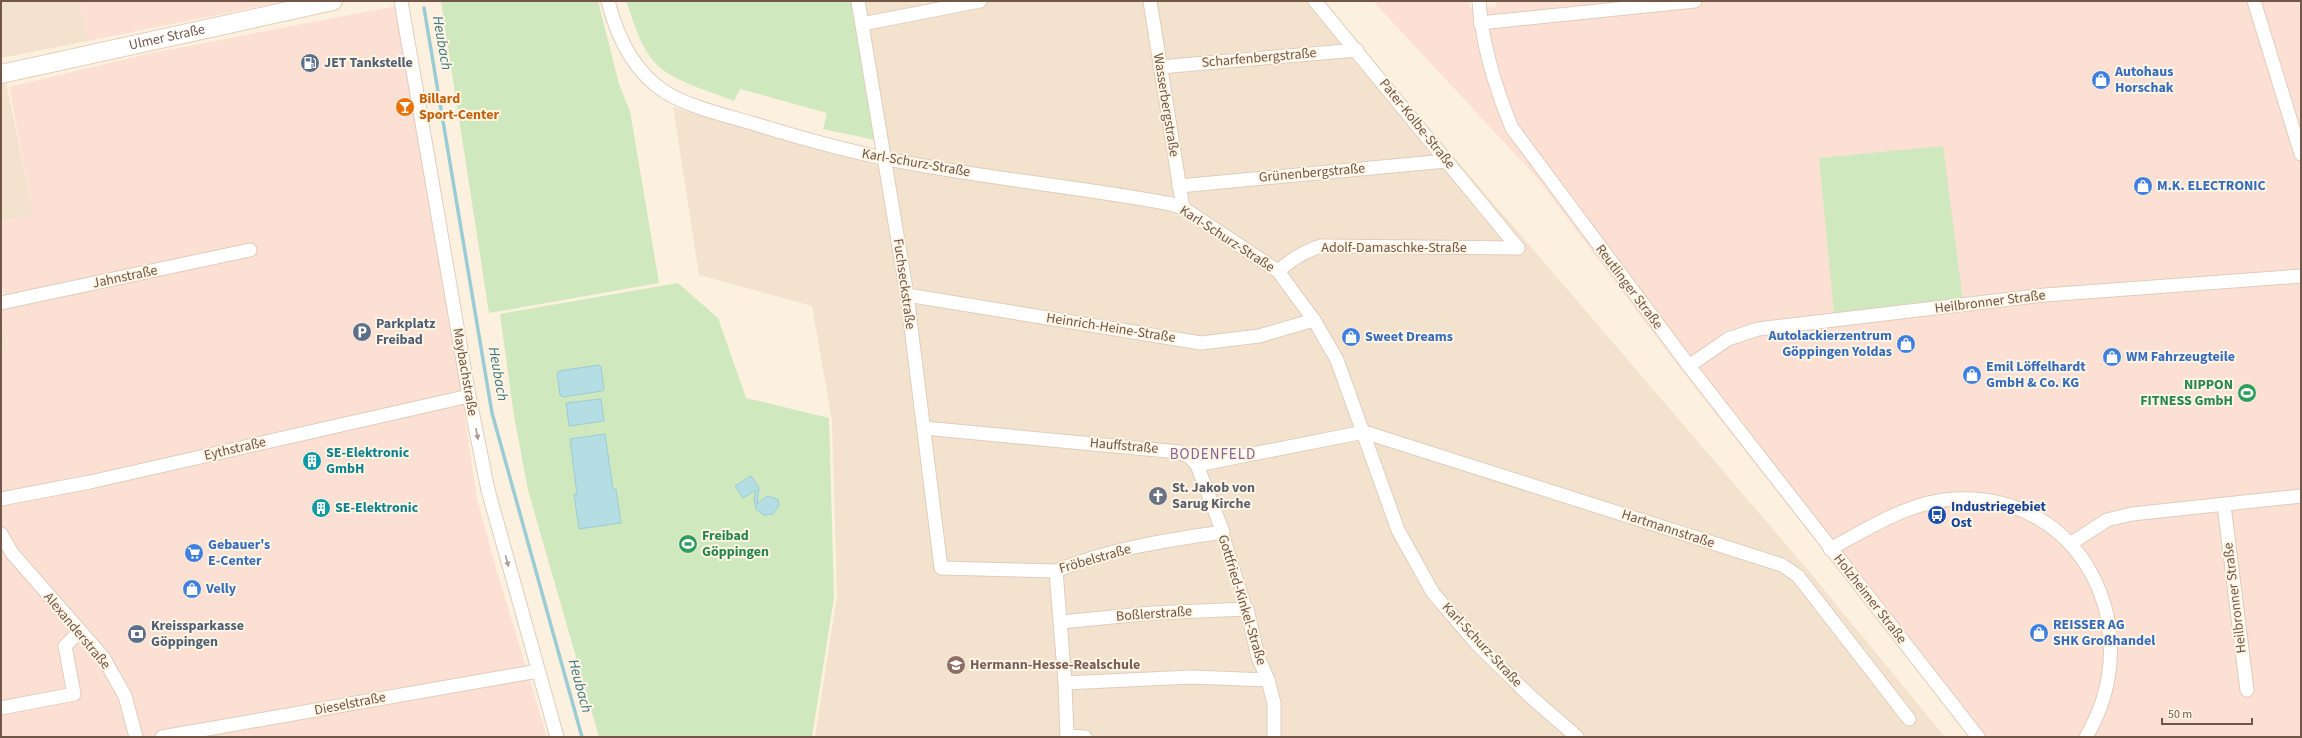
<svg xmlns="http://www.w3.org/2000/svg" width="2302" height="738" viewBox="0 0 2302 738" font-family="'Source Sans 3',sans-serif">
<rect width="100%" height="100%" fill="#fcf1df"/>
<g fill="#f3e3ce">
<polygon points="1,1 79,1 88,41 1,58 34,215 1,222"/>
<polygon points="857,1 921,1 922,4 937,1 1320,1 1807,569 1945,737 815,737 837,596 832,421 812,306 699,275 673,107 821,150 882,159"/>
<polygon points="1,313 8,346 1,350"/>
</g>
<g fill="#fce0d3">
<polygon points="79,1 286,1 88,41"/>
<polygon points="1373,1 1469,1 1470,9 1496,7 1496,1 2301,1 2301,737 1977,737 1826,554 1682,371 1538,179"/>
<polygon points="396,6 440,249 477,499 496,568 547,737 1,737 1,350 8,346 1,313 1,308 7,306 1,281 1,222 34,215 9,87 147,54"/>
</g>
<g fill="#cfe8be">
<polygon points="447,1 598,1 619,84 630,111 659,283 489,313 441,2"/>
<path d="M 626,1 L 857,1 L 880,141 L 823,129 L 827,113 L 740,89 L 734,101 C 712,92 672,81 656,64 C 640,47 634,23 626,1 Z"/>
<polygon points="1943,146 1963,301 1834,313 1819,158"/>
<polygon points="678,283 718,318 746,398 829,418 834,597 812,737 599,737 528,490 514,416 500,314"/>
</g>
<g fill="#b5dde4" stroke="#9bccd6">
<polygon points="599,365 601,367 604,389 602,391 563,397 560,395 557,373 559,371"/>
<polygon points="601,399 604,421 569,426 566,403"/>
<polygon points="605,434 613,489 616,489 621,523 579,529 574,494 577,494 570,439"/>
<polygon points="751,476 759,488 757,504 767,496 778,499 779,506 773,514 764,515 756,509 754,499 756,490 743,498 735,486"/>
</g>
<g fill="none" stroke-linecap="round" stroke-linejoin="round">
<polyline stroke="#9bccd6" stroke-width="3.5" points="424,8 492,413 582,737"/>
<defs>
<polyline id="pedestrian" points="1223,532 1247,609"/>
<g id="minor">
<polyline points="401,1 469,396 488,490 557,737"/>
<path d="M 608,1 C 617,37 633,71 665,92 C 689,107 728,116 755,124 C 797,137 840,149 883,158 C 978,178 1076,186 1171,204 L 1183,208 L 1278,271 L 1294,293 L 1314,320 L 1337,360 L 1398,530 L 1433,593 L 1477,644 L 1531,697 L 1577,737"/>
<path d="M 858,1 L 907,295 L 941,568 L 1056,571 C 1108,549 1167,540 1223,532 L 1197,465 L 1190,457 L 1179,452 L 924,428"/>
<polyline points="1150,1 1183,208"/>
<polyline points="1315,1 1518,248"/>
<path d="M 1479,1 C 1482,46 1495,87 1512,128 L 1689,366 L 1978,737"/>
<polyline points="2254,1 2301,154"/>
<polyline points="1480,23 1695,1"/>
<polyline points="862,24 980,1"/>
<polyline points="1160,67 1357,50"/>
<polyline points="1179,186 1446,161"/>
<path d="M 1278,271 C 1291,260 1304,251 1321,246 L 1518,248"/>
<polyline points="907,295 1201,343 1259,336 1314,320"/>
<polyline points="1,303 250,250"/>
<polyline points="1689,366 1728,339 1758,329 2045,295 2301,276"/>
<polyline points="1197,465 1364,432 1782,565 1798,576 1909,719"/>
<polyline points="1,499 90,482 469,396"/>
<polyline points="2224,505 2247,690"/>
<polyline points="1,534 12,553 103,657 125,696 136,737"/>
<polyline points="2070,544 2107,520 2132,514 2301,496"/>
<path d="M 1830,549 C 1869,528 1910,501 1955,499 C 2085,493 2149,632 2086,737"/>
<polyline points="1056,571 1065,683 1067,737"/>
<polyline points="1061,622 1153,613 1247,609 1258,657 1268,680 1274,703 1274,737"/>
<polyline points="1065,683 1191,677 1268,680"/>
<polyline points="1,708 74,694 65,646 79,632"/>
<polyline points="1067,736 1085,737"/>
<polyline points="162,737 538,671"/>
</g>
<g id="secondary">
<path id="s1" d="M 1,74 L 333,1"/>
</g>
</defs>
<use href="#pedestrian" stroke="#dfcdbc" stroke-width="12"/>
<use href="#minor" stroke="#dfcdbc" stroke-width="15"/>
<use href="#secondary" stroke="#e4ceba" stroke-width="20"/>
<use href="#pedestrian" stroke="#fff" stroke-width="10"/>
<use href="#minor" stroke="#fff" stroke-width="13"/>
<use href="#secondary" stroke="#fff" stroke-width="18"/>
</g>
<defs><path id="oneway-solid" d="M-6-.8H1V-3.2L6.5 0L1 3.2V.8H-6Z"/></defs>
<g fill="#aa9a91">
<use href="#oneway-solid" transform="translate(477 434) rotate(79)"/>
<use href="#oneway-solid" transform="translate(507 561) rotate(75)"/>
</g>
<defs>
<symbol id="fuel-disc" viewBox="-11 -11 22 22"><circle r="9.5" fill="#5c6f8a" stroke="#fff5e5"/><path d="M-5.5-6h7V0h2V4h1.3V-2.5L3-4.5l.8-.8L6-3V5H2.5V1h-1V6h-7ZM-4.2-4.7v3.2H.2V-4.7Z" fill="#fff"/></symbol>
<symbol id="shop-disc" viewBox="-11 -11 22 22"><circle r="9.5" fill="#3f7fe0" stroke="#fff5e5"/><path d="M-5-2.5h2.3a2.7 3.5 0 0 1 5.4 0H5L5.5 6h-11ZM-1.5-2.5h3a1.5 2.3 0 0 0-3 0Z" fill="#fff"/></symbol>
<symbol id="bar-disc" viewBox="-11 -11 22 22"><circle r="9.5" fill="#e8710a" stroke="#fff5e5"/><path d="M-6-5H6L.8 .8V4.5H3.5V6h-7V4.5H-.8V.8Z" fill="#fff"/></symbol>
<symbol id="parking-disc" viewBox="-11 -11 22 22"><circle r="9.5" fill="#5c6f8a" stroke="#fff5e5"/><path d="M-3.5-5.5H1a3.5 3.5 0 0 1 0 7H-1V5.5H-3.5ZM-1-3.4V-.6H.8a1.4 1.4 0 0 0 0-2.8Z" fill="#fff"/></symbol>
<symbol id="stadium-disc" viewBox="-11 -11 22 22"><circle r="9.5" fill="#2e9e5b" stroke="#fff5e5"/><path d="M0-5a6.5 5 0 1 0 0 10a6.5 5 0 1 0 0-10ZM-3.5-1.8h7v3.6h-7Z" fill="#fff"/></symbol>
<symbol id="building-disc" viewBox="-11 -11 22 22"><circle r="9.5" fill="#0f9aa8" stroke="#fff5e5"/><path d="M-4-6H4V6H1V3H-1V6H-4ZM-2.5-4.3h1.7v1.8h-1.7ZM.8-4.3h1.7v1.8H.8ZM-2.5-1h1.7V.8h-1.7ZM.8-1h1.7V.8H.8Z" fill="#fff"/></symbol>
<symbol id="church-disc" viewBox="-11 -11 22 22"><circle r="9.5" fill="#6b7280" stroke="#fff5e5"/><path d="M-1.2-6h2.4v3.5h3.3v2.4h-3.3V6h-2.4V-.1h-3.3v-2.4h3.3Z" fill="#fff"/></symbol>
<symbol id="bus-disc" viewBox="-11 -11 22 22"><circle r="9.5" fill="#1a4fb4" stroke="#fff5e5"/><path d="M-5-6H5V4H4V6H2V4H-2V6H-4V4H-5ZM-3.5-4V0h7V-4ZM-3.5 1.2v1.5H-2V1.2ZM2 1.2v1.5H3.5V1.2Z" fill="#fff"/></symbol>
<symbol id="supermarket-disc" viewBox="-11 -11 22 22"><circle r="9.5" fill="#3f7fe0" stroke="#fff5e5"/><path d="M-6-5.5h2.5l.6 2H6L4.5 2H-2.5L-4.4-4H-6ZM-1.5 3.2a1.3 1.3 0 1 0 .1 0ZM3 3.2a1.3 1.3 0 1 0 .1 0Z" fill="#fff"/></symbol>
<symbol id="bank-disc" viewBox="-11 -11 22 22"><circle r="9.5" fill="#5c6f8a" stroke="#fff5e5"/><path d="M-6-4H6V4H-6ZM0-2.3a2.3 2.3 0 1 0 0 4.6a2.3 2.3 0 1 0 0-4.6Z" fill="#fff"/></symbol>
<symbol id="school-disc" viewBox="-11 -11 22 22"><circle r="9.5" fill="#8d6e63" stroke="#fff5e5"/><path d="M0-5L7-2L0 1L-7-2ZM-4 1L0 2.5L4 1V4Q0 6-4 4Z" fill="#fff"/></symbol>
</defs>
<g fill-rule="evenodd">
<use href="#fuel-disc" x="299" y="52" width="22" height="22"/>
<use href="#shop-disc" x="2090" y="69" width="22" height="22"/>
<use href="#bar-disc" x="394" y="96" width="22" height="22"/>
<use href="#shop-disc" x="2132" y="175" width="22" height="22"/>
<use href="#parking-disc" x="351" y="321" width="22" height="22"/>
<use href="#shop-disc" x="1340" y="326" width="22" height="22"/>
<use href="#shop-disc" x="1895" y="333" width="22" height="22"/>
<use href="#shop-disc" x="2101" y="346" width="22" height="22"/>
<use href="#shop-disc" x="1961" y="364" width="22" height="22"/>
<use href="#stadium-disc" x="2236" y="382" width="22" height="22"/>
<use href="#building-disc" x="301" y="450" width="22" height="22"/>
<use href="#church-disc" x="1147" y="485" width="22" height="22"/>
<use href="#building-disc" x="310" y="497" width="22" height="22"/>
<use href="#bus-disc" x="1926" y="504" width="22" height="22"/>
<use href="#stadium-disc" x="677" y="533" width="22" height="22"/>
<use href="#supermarket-disc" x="183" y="542" width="22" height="22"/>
<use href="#shop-disc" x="181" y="578" width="22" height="22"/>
<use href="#shop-disc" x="2028" y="622" width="22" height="22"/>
<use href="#bank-disc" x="126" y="623" width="22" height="22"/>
<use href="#school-disc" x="945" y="654" width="22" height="22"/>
</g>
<g text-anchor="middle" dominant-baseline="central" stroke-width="4" stroke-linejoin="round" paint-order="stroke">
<g font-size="14" fill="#715747" stroke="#fff5e5">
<text stroke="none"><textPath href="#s1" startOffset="170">Ulmer Straße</textPath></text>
<text transform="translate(1259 58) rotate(-5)">Scharfenbergstraße</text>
<text transform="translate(1166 105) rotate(81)">Wasserbergstraße</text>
<text transform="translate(1417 124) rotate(51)">Pater-Kolbe-Straße</text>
<text transform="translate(916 163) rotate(10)">Karl-Schurz-Straße</text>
<text transform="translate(1312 173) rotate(-5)">Grünenbergstraße</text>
<text transform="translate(1227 239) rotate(33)">Karl-Schurz-Straße</text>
<text x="1394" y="248">Adolf-Damaschke-Straße</text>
<text transform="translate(125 277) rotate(-12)">Jahnstraße</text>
<text transform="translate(904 284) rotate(82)">Fuchseckstraße</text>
<text transform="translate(1629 287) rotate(53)">Reutlinger Straße</text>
<text transform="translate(1990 302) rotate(-7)">Heilbronner Straße</text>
<text transform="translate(1111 328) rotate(9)">Heinrich-Heine-Straße</text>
<text transform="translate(465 372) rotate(80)">Maybachstraße</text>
<text transform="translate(1124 446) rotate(5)">Hauffstraße</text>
<text transform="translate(235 449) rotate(-13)">Eythstraße</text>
<text transform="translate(1668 529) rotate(18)">Hartmannstraße</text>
<text transform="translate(1095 559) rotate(-16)">Fröbelstraße</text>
<text transform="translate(2235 598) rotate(-97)">Heilbronner Straße</text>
<text transform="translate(1870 599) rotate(52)">Holzheimer Straße</text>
<text transform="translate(1242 600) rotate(73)">Gottfried-Kinkel-Straße</text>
<text transform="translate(1154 614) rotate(-4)">Boßlerstraße</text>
<text transform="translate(77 631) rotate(50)">Alexanderstraße</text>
<text transform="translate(1482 645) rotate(47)">Karl-Schurz-Straße</text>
<text transform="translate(350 704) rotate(-11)">Dieselstraße</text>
</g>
<g font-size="14" font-weight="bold" fill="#4e5e75" stroke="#fff5e5" text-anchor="start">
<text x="324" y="63">JET Tankstelle</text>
<text x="376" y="324">Parkplatz<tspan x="376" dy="16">Freibad</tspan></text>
<text x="151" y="626">Kreissparkasse<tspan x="151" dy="16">Göppingen</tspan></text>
</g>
<g font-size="14" font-weight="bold" fill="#366cbe" stroke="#fff5e5" text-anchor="start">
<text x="2115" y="72">Autohaus<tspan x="2115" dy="16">Horschak</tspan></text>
<text x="2157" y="186">M.K. ELECTRONIC</text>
<text x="1892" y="336" text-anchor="end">Autolackierzentrum<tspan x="1892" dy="16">Göppingen Yoldas</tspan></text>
<text x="1365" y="337">Sweet Dreams</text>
<text x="2126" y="357">WM Fahrzeugteile</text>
<text x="1986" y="367">Emil Löffelhardt<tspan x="1986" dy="16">GmbH &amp; Co. KG</tspan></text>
<text x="208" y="545">Gebauer's<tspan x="208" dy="16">E-Center</tspan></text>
<text x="206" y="589">Velly</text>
<text x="2053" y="625">REISSER AG<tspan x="2053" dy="16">SHK Großhandel</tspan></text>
</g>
<g font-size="14" font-weight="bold" fill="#c56008" stroke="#fff5e5" text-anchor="start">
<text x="419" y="99">Billard<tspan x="419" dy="16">Sport-Center</tspan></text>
</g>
<g font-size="14" font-weight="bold" fill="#27864d" stroke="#fff5e5" text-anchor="end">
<text x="2233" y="385">NIPPON<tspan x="2233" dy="16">FITNESS GmbH</tspan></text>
<text x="702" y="536" text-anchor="start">Freibad<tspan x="702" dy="16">Göppingen</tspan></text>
</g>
<g font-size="14" font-weight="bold" fill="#0d838f" stroke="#fff5e5" text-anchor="start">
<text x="326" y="453">SE-Elektronic<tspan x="326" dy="16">GmbH</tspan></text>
<text x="335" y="508">SE-Elektronic</text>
</g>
<g font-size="14" font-weight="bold" fill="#5b616d" stroke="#fff5e5" text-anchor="start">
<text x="1172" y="488">St. Jakob von<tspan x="1172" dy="16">Sarug Kirche</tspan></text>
</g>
<g font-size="14" font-weight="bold" fill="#164399" stroke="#fff5e5" text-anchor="start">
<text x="1951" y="507">Industriegebiet<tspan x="1951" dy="16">Ost</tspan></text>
</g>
<g font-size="14" font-weight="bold" fill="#785e54" stroke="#fff5e5" text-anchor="start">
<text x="970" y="665">Hermann-Hesse-Realschule</text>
</g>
<g font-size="15" font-style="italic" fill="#417985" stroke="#fff5e5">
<text transform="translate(442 43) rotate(80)">Heubach</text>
<text transform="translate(498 374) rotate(80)">Heubach</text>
<text transform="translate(580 686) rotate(75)">Heubach</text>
</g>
<g font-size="15" letter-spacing="1" fill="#856395" stroke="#fff5e5">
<text x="1213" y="454">BODENFELD</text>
</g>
</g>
<rect width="2302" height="738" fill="none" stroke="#715747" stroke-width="4"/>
<path d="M2162 718v6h90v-6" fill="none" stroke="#715747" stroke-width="2"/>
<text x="2168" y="718" font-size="12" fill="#715747" stroke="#fff5e5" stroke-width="3" paint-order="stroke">50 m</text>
</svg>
